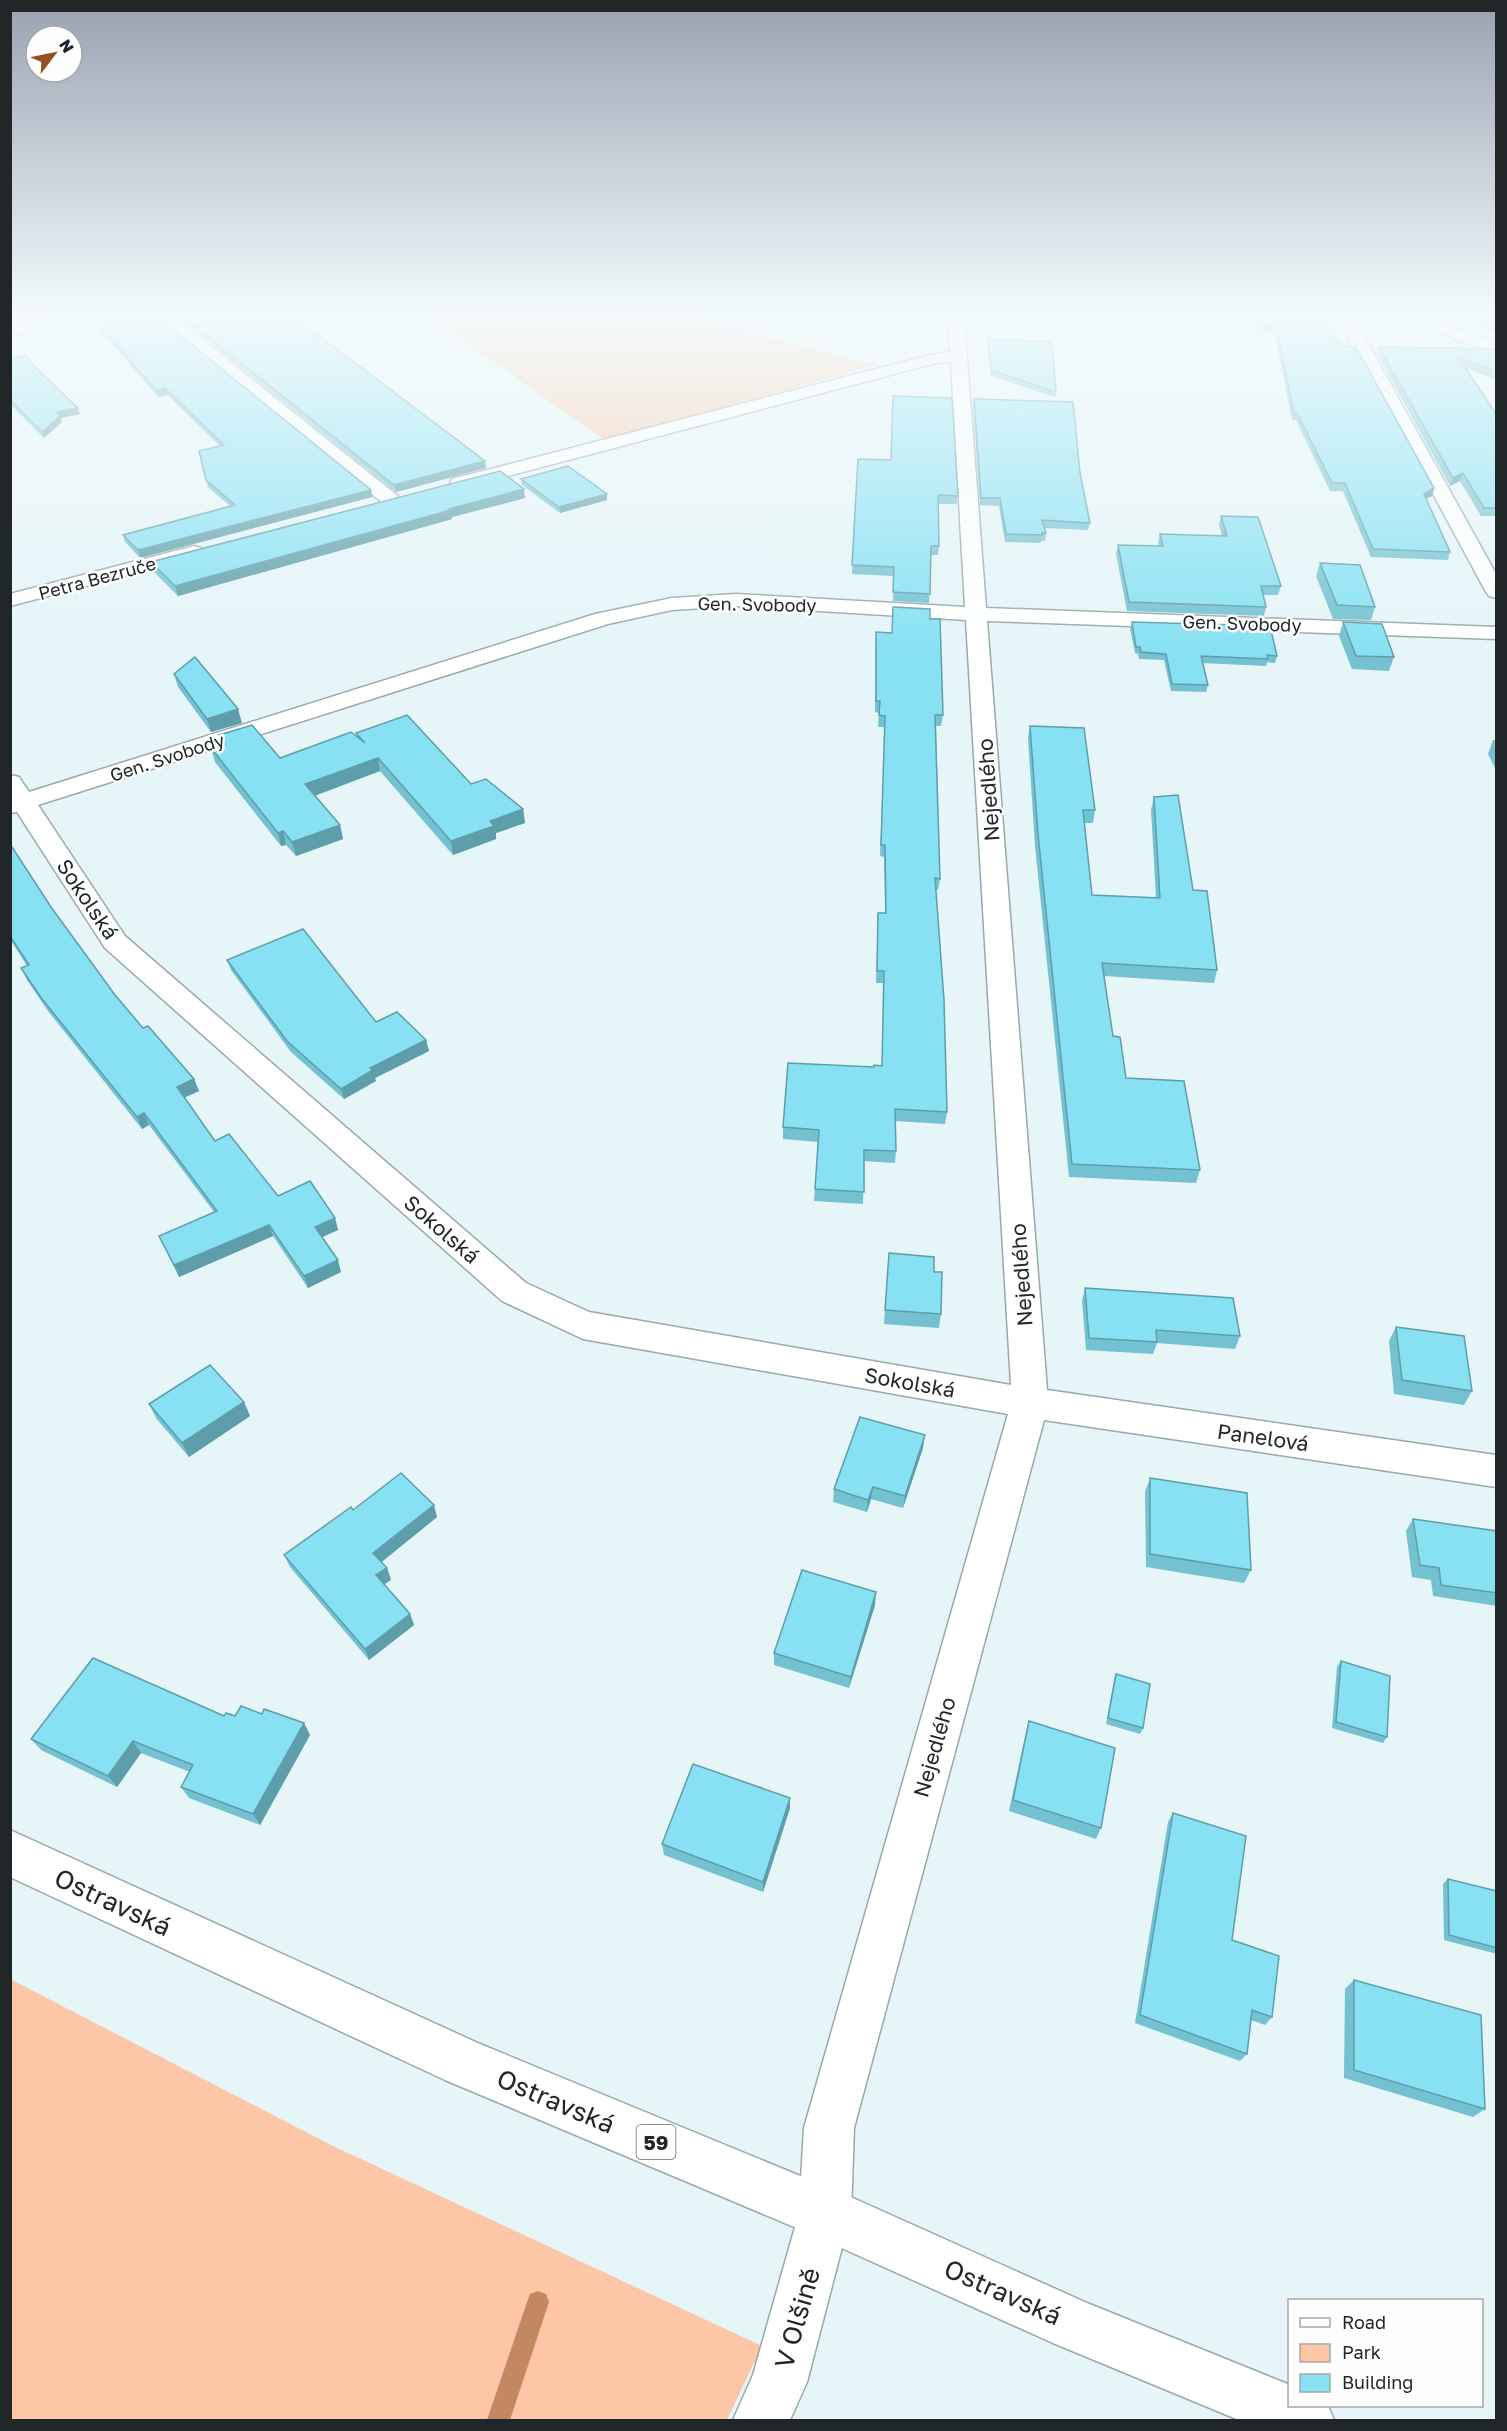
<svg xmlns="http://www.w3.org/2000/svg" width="1507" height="2431" viewBox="0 0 1507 2431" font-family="'Golos Text',sans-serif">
<rect width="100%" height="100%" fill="#e5f5f8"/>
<g fill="#fcc6a7">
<polygon points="11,311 84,311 11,325"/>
<polygon points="421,311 668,311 875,365 606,441"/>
<polygon points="10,1979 333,2146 762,2346 727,2420 11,2420"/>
</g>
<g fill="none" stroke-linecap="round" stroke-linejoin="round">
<polygon fill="#c38762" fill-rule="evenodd" points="538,2291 546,2294 549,2302 510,2420 487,2420 527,2302 530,2294"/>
<defs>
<g id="minor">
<polygon points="87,311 121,311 113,316 10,335 10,325"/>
<polygon points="148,311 166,311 398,496 400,500 398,504 384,504"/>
<path d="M 952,311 L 968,311 L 964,318 L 986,608 L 1496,627 L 1496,639 L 987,621 L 1047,1390 L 1496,1455 L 1496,1487 L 1044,1420 L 854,2128 L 851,2213 L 807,2382 L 790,2420 L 733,2420 L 753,2375 L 799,2213 L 804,2128 L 1008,1414 L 583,1339 L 502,1301 L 105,948 L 17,812 L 10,813 L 10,775 L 19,777 L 29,792 L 595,614 L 672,598 L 736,594 L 965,607 L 951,362 L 936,363 L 459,489 L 452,487 L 450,483 L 452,479 L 930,355 L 950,352 L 948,318 ZM 736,606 L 966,620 L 1011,1385 L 589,1312 L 526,1283 L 125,936 L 38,805 L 608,624 L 672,610 Z"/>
<polygon points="1334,311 1350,311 1496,574 1496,598 1489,596 1486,592"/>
<polygon points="1387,311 1410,311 1496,344 1496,354 1390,314"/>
<polygon points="194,546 201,548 204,552 201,556 10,606 10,594"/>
</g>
<polygon id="major" points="10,1830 480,2044 844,2194 1087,2303 1290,2385 1290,2406 1328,2406 1334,2420 1239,2420 1053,2343 806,2232 445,2080 10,1877"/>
</defs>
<use href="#minor" stroke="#99a8ab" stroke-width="3"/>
<use href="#major" stroke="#99a8ab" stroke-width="3"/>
<use href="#minor" fill="#fff" fill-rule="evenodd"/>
<use href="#major" fill="#fff" fill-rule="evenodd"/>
</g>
<g fill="#74c2d1">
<polygon points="175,311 286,311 486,468 396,492 176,316"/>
<polygon points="1250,311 1321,311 1340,346 1434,488 1432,496 1426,499 1450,552 1448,560 1371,557 1343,491 1330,491 1296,420 1292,420 1275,334 1259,334"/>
<polygon points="1435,311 1497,311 1497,333"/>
<polygon points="98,324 371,490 372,497 140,558 125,542 123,535 231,507 208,487 199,451 220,446 167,395 158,397 100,330"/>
<polygon points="988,339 1056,392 1055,397 991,376 988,345"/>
<polygon points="1379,347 1497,349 1497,380 1465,368 1497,415 1497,516 1481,516 1460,481 1450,486 1377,354"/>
<polygon points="10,355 13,358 36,368 80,414 61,418 62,422 44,438 10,404"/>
<polygon points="974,399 1080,473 1090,523 1088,530 1044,528 1046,533 1045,541 1041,541 1041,543 1005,542 999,506 980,505 973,406"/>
<polygon points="858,459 958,496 957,504 938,504 939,546 938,555 931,555 929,603 893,601 894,576 852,574"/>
<polygon points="521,479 607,494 607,500 560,513 522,485"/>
<polygon points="525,498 452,517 452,519 178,596 153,571 151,562"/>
<polygon points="1221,516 1281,586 1278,595 1263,595 1266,607 1264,616 1127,611 1116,554 1118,545 1159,546 1158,542 1160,534 1222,536 1219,525"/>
<polygon points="1320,563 1375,607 1371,620 1333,619 1316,576"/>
<polygon points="930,619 943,715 941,726 936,726 940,879 938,890 935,890 947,1112 945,1124 895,1121 896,1151 895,1163 864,1161 863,1204 814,1201 818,1142 783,1139 783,1127 874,1067 882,1066 883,983 876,983 878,913 885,913 884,857 880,856 885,727 878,727 879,713 875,712 876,632 891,633"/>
<polygon points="1132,622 1277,656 1275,663 1267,662 1266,666 1202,663 1208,685 1206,692 1171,691 1164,660 1139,659 1138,654 1135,653 1130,628"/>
<polygon points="1343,622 1394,657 1389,671 1352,669 1339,636"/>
<polygon points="174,674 242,723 211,732 178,687"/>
<polygon points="1030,726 1095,810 1093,823 1084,823 1092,895 1156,898 1151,810 1154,797 1193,890 1217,970 1214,983 1104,976 1113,1036 1126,1078 1200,1170 1196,1183 1069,1177 1035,846 1028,738"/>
<polygon points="356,733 471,784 523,809 525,823 496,833 496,839 453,855 380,771 315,796 340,825 343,839 296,856 286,845 281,846 215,762 211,748 221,745 219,735 280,758 357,737"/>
<polygon points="1493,740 1497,740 1497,772 1488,754"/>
<polygon points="10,844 51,907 115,995 143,1028 194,1079 199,1091 184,1098 215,1141 278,1196 335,1218 338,1230 322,1237 341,1272 308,1288 273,1236 179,1277 159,1236 214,1212 149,1125 142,1129 48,1011 27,980 21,968 27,966 10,939"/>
<polygon points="227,960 376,1022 426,1040 429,1051 375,1078 376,1081 344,1099 291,1052 231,970"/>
<polygon points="889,1253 934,1272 941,1314 939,1328 884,1324"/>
<polygon points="1085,1288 1240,1336 1235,1349 1157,1343 1153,1354 1086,1350 1082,1301"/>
<polygon points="1396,1327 1472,1391 1464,1405 1394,1394 1389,1341"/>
<polygon points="244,1402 250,1416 189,1457 156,1418 149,1404"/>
<polygon points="923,1448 903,1508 871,1499 867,1512 833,1502 834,1489"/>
<polygon points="1150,1478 1251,1570 1244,1583 1146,1567 1145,1492"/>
<polygon points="353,1510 437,1517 381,1562 387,1568 391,1580 384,1584 410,1614 414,1625 369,1660 290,1567 284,1555"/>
<polygon points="1413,1519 1497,1531 1497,1606 1433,1596 1431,1580 1412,1577 1406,1531"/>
<polygon points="875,1605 849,1688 774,1665 774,1653"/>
<polygon points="1341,1661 1387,1737 1383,1743 1332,1728 1337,1667"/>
<polygon points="1116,1674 1143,1728 1140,1734 1106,1724 1114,1680"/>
<polygon points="262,1714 304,1723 310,1735 260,1825 189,1798 181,1787 190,1772 141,1753 117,1787 41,1750 31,1739 224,1716 235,1716"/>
<polygon points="1029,1721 1101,1828 1096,1839 1009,1811 1026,1732"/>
<polygon points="790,1808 763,1892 664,1855 662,1844"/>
<polygon points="1173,1813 1232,1940 1272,2017 1265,2025 1251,2020 1247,2054 1240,2061 1135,2023 1168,1822"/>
<polygon points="1448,1879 1497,1891 1497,1954 1444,1940 1443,1884"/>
<polygon points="1354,1980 1485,2109 1473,2117 1344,2078 1345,1989"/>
</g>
<g fill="#5e9eaa">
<polygon points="165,388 167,395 158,397 156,390"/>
<polygon points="78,408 80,414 61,418 62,422 44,438 42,432 57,412"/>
<polygon points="485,461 486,468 396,492 394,485"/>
<polygon points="1463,473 1460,481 1450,486 1453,478"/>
<polygon points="1434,488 1432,496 1421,501 1424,494"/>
<polygon points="524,489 525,498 452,517 452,519 178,596 175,586 449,509"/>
<polygon points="371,490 372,497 140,558 138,550"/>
<polygon points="607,494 607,500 560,513 559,507"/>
<polygon points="238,709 242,723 211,732 207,719"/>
<polygon points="378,758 380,771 308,798 305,784"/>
<polygon points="523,809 525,823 496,833 496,839 453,855 451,841 490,821"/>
<polygon points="340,825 343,839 296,856 292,842"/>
<polygon points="283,831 286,845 281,846 278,833"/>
<polygon points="426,1040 429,1051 375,1078 376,1081 344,1099 341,1089 370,1068"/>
<polygon points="194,1079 199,1091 181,1099 177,1087"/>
<polygon points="144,1113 149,1125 142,1129 137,1117"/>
<polygon points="335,1218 338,1230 318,1239 315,1227"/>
<polygon points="269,1225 273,1236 179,1277 174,1265"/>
<polygon points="338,1260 341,1272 308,1288 304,1276"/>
<polygon points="244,1402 250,1416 189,1457 182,1443"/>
<polygon points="925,1435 923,1448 903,1508 905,1496"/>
<polygon points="873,1487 871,1499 867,1512 868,1500"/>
<polygon points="434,1505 437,1517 378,1565 373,1553"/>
<polygon points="387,1568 391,1580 380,1587 376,1575"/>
<polygon points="876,1592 875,1605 849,1688 851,1677"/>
<polygon points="410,1614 414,1625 369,1660 365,1649"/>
<polygon points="304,1723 310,1735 260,1825 253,1814"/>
<polygon points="133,1741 141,1753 117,1787 108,1776"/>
<polygon points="790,1798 790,1808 763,1892 763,1882"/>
</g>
<g fill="#87e1f3" stroke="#5e9eaa" stroke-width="1.5">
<polygon points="176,311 286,311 485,461 394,485"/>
<polygon points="1254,311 1321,311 1340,346 1356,347 1434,488 1424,494 1450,552 1373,549 1345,483 1332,483 1297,413 1294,413 1276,327 1260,327"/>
<polygon points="1457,311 1497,311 1497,325"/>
<polygon points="154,314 371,490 138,550 123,535 235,505 206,480 199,451 224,445 165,388 156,390 98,324"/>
<polygon points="988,339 1052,342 1056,392 991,370"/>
<polygon points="1379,347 1497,349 1497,372 1458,357 1497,415 1497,508 1484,508 1463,473 1453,478"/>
<polygon points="10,355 13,358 26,356 36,368 78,408 57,412 60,416 42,432 10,400"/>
<polygon points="893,396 952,398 958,496 938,495 939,546 931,546 930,594 893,592 894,567 852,565 858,459 891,460"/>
<polygon points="974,399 1073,402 1080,473 1090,523 1042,520 1046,533 1042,533 1042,535 1006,534 1000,498 981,498"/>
<polygon points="568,466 607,494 559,507 521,479"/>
<polygon points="500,471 524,489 449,509 451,510 175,586 151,562"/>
<polygon points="1221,516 1258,517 1281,586 1261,586 1266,607 1129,602 1118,545 1163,546 1160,534 1227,536"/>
<polygon points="1320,563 1360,565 1375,607 1337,605"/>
<polygon points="893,607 930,609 930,619 940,619 943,715 935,715 940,879 935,878 944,1000 947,1112 895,1109 896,1151 864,1150 864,1192 815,1189 819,1130 783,1127 788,1063 874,1067 874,1065 882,1066 884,971 877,971 878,913 886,913 885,845 881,845 885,716 879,715 880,701 876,701 876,632 892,633"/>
<polygon points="1132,622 1270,626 1277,656 1267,655 1268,659 1201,656 1208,685 1172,684 1166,654 1141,652 1140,647 1136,647"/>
<polygon points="1343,622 1382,624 1394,657 1356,656"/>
<polygon points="195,657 238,709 207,719 174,674"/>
<polygon points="407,715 471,784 486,779 523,809 490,821 494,826 451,841 378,758 305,784 340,825 292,842 283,831 278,833 211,748 225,744 219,735 252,725 280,758 351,732 365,743 356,733"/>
<polygon points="1030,726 1084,728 1095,810 1083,810 1092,895 1160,898 1154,797 1178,795 1193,890 1207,891 1217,970 1102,963 1113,1036 1120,1037 1126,1078 1184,1081 1200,1170 1072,1164 1038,834"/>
<polygon points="10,844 51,907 115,995 143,1028 148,1026 194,1079 177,1087 215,1141 229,1134 278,1196 310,1181 335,1218 315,1227 338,1260 304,1276 269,1225 174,1265 159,1236 217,1211 144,1113 137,1117 42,999 21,968 29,965 10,936"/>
<polygon points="303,929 376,1022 397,1012 426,1040 370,1068 373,1070 341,1089 287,1041 227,960"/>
<polygon points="889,1253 934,1257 934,1272 942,1272 941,1314 885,1310"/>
<polygon points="1085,1288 1233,1298 1240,1336 1156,1330 1157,1342 1089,1338"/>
<polygon points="1396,1327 1464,1336 1472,1391 1402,1380"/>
<polygon points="210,1365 244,1402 182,1443 149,1404"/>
<polygon points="860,1417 925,1435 905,1496 873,1487 868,1500 834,1489"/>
<polygon points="401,1473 434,1505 373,1553 387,1568 376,1575 410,1614 365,1649 284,1555 351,1507 353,1510"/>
<polygon points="1150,1478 1247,1493 1251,1570 1150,1554"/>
<polygon points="1413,1519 1497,1531 1497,1593 1441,1585 1439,1568 1420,1565"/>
<polygon points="802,1570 876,1592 851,1677 774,1653"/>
<polygon points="93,1658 224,1716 226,1713 235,1716 241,1706 262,1714 264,1709 304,1723 253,1814 181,1787 193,1765 133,1741 108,1776 31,1739"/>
<polygon points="1341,1661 1390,1676 1387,1737 1336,1722"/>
<polygon points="1116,1674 1150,1684 1143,1728 1108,1718"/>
<polygon points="1029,1721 1115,1748 1101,1828 1013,1800"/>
<polygon points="693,1764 790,1798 763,1882 662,1844"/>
<polygon points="1173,1813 1246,1836 1232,1940 1279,1956 1272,2017 1252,2010 1247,2054 1140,2015"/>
<polygon points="1448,1879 1497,1891 1497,1948 1449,1935"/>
<polygon points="1354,1980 1481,2015 1485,2109 1354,2070"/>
</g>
<linearGradient id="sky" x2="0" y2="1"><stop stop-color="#99a2b2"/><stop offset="0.48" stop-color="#f3fafc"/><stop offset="1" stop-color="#f3fafc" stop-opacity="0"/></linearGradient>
<rect width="1507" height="652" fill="url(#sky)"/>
<g text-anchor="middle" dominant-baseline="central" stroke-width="5" stroke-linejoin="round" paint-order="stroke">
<g font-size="18" fill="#212728" stroke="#fefefe">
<text transform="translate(97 578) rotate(-15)">Petra Bezruče</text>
<text transform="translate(757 604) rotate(1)">Gen. Svobody</text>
<text transform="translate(1242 623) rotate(2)">Gen. Svobody</text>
<text transform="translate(167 757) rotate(-18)">Gen. Svobody</text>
</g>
<rect fill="#fefefe" stroke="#636868" stroke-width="1.5" x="636.5" y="2125" width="39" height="34" rx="4.5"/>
<g font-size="20" font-weight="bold" fill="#212728">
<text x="656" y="2142">59</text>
</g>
<g font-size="21" fill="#212728" stroke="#fefefe">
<text transform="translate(988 790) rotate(-94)">Nejedlého</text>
<text transform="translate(88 899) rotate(56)">Sokolská</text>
<text transform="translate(442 1229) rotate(41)">Sokolská</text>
<text transform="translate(1021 1275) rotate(-94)">Nejedlého</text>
<text transform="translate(910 1382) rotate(10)">Sokolská</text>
<text transform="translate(1263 1437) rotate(8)">Panelová</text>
<text transform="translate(934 1747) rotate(-74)">Nejedlého</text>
</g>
<g font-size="26" fill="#212728" stroke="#fefefe">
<text transform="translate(113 1902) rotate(25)">Ostravská</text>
<text transform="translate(556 2101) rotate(23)">Ostravská</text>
<text transform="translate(1003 2292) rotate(24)">Ostravská</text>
<text transform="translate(797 2318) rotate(-74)">V Olšině</text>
</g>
</g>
<rect width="1507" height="2431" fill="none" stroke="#212728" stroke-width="24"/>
<rect x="1288" y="2299" width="195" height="108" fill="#fefefe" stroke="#a6a8a8" stroke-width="1.5"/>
<rect x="1300" y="2318" width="30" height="9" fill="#ffffff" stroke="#a6a8a8" stroke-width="1.5"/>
<text x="1342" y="2329" font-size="18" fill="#212728">Road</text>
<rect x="1300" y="2344" width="30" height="18" fill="#fcc6a7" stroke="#a6a8a8" stroke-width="1.5"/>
<text x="1342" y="2359" font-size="18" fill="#212728">Park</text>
<rect x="1300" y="2374" width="30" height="18" fill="#87e1f3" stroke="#a6a8a8" stroke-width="1.5"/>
<text x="1342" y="2389" font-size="18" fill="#212728">Building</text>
<g transform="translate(54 54) rotate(58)"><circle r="28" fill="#fefefe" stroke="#a6a8a8" stroke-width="1.5"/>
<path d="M0-4.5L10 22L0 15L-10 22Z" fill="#945123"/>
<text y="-9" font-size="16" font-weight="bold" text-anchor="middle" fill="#212728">N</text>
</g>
</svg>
